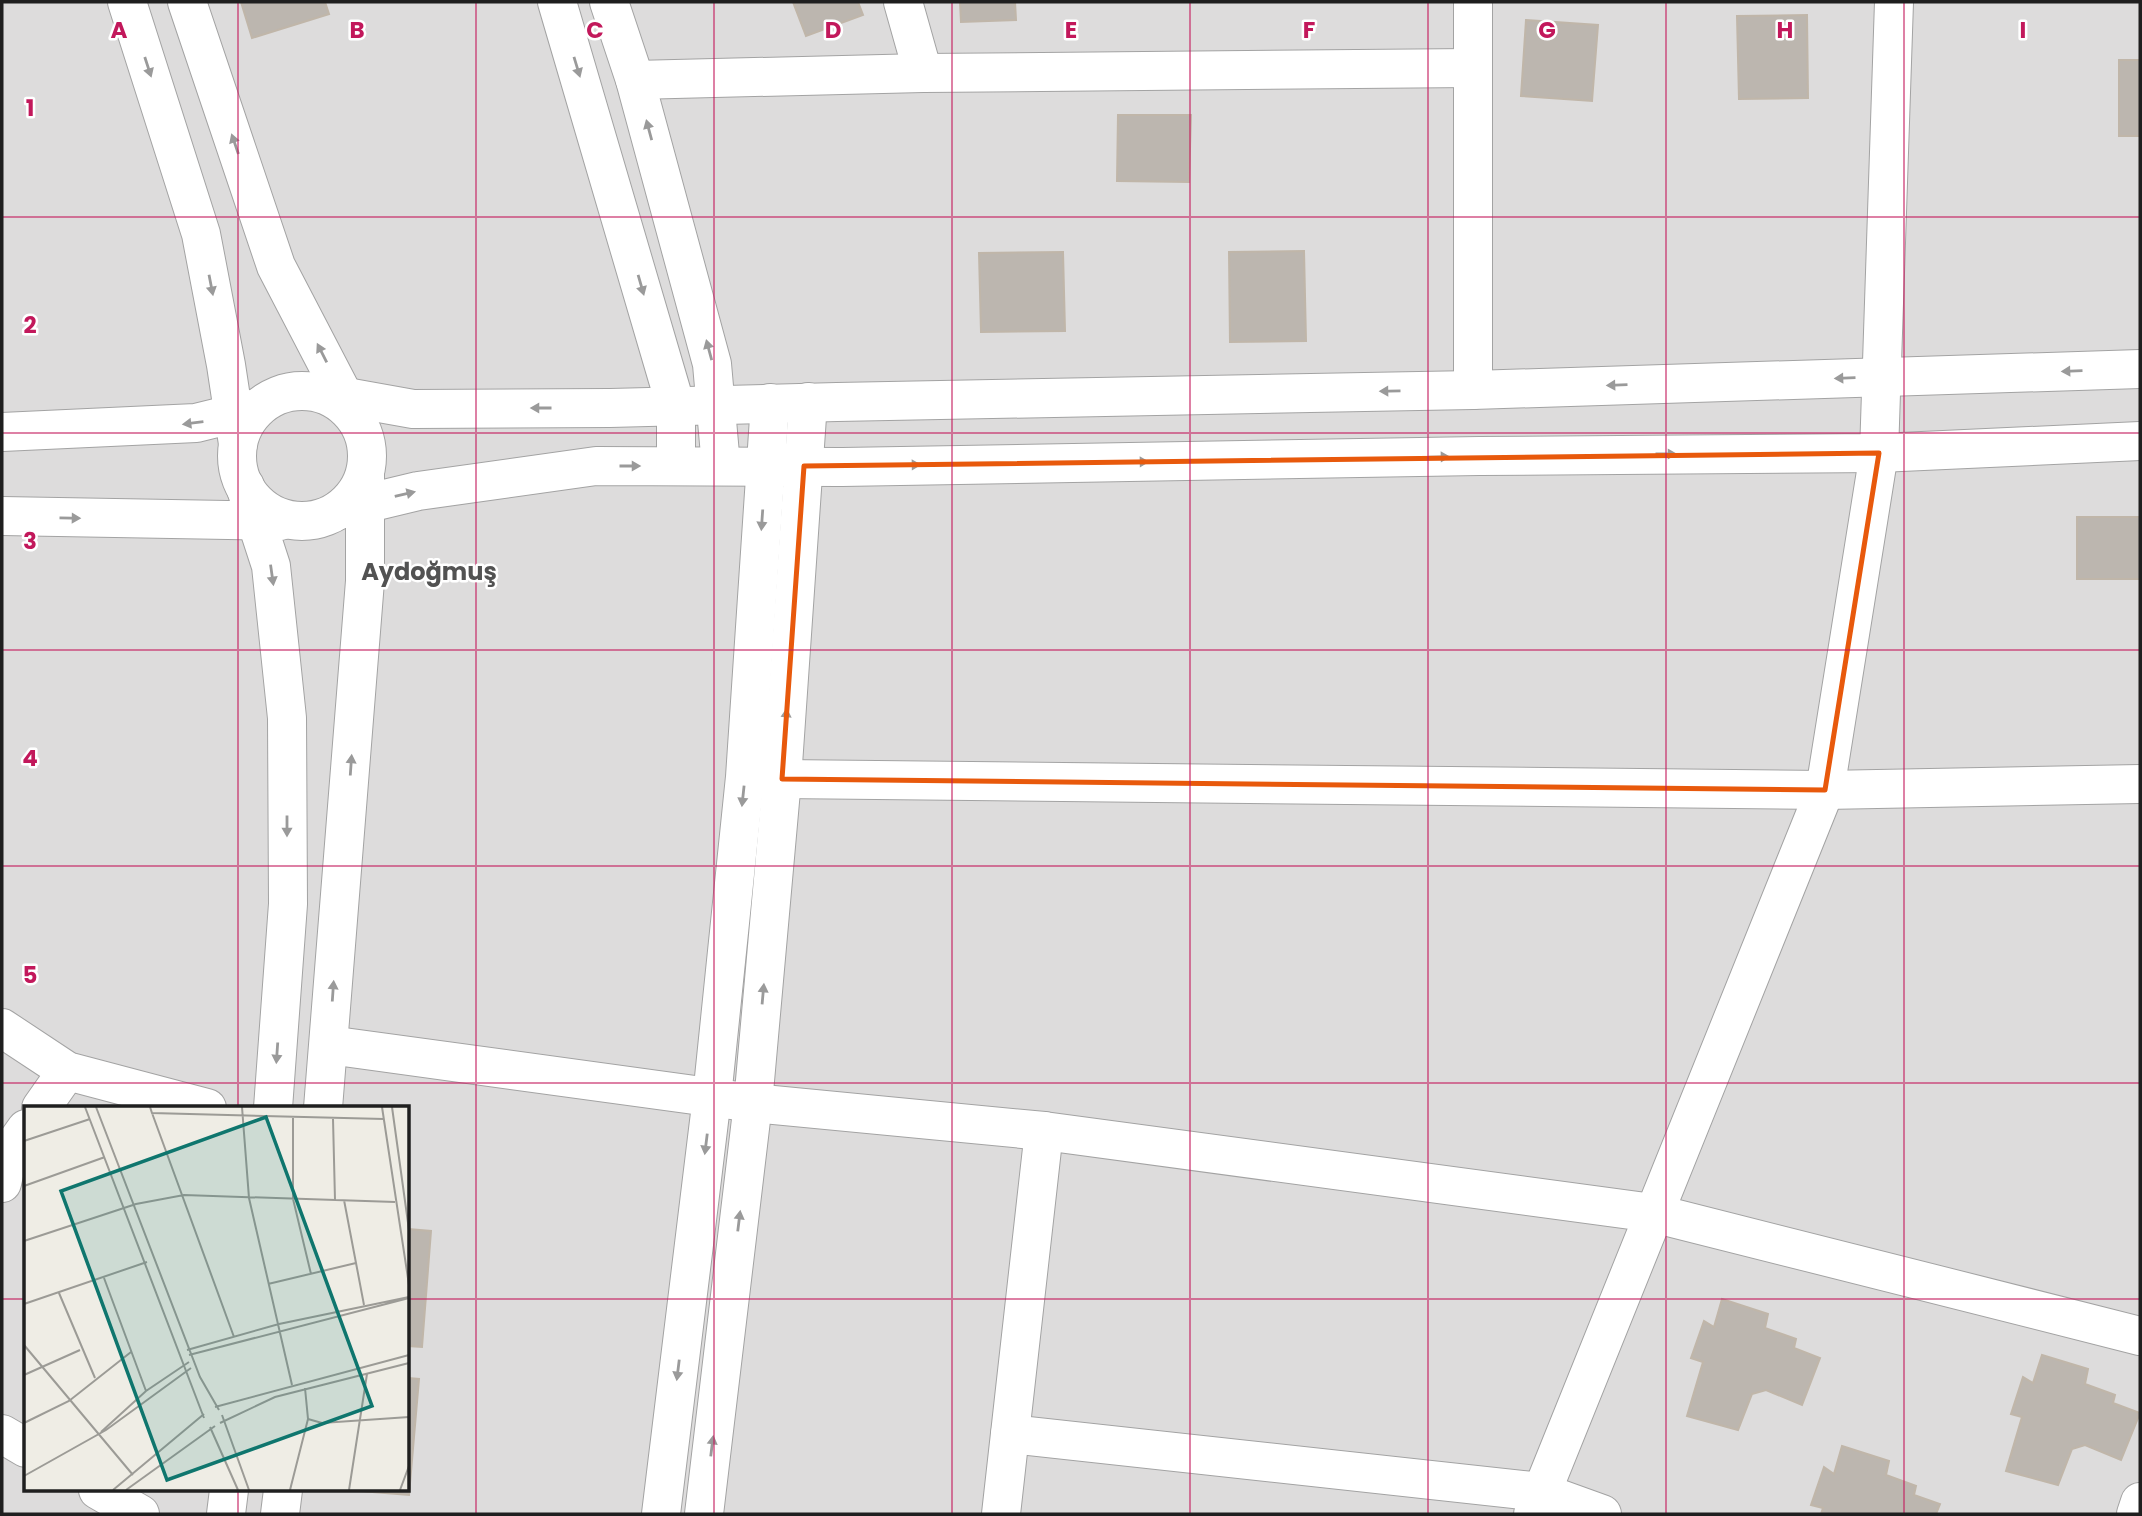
<svg xmlns="http://www.w3.org/2000/svg" width="2142" height="1516" viewBox="0 0 2142 1516" font-family="Poppins,sans-serif">
<rect width="100%" height="100%" fill="#efede5"/>
<path fill="#dddcdc" fill-rule="evenodd" d="M 2,2 L 2140,2 L 2140,1514 L 2,1514 ZM 26,1108 L 408,1108 L 408,1490 L 26,1490 Z"/>
<g fill="#bcb6af" stroke="#c0b6a9" stroke-width="2">
<polygon points="241,2 325,2 329,14 252,38"/>
<polygon points="793,2 858,2 863,15 806,36"/>
<polygon points="960,2 1015,2 1016,20 961,22"/>
<polygon points="1807,15 1808,98 1739,99 1737,16"/>
<polygon points="1526,20 1598,25 1592,101 1521,96"/>
<rect x="2119" y="60" width="21" height="76"/>
<polygon points="1118,115 1191,115 1189,182 1117,181"/>
<polygon points="1304,251 1306,341 1230,342 1229,252"/>
<polygon points="1063,252 1065,331 981,332 979,253"/>
<rect x="2077" y="517" width="63" height="62"/>
<polygon points="408,1229 431,1231 422,1347 408,1346"/>
<polygon points="1722,1299 1768,1314 1765,1328 1796,1339 1794,1348 1820,1358 1802,1405 1766,1390 1752,1394 1738,1430 1687,1416 1703,1362 1691,1358 1704,1321 1714,1327"/>
<polygon points="2042,1355 2088,1369 2085,1384 2115,1395 2113,1403 2140,1413 2121,1460 2085,1445 2072,1449 2058,1485 2006,1471 2022,1417 2011,1414 2023,1377 2033,1383"/>
<polygon points="408,1378 419,1379 409,1495 347,1490 408,1490"/>
<polygon points="1842,1446 1889,1461 1886,1475 1916,1486 1914,1495 1940,1504 1936,1514 1821,1514 1823,1508 1811,1505 1824,1467 1834,1474"/>
</g>
<g fill="none" stroke-linecap="round" stroke-linejoin="round">
<defs>
<g id="minor">
<polyline points="127,2 201,234 226,365 238,444"/>
<polyline points="187,2 276,266 352,412"/>
<polyline points="557,2 676,407 676,466"/>
<polyline points="609,2 635,80 712,364 721,466"/>
<polyline points="903,2 923,73"/>
<polyline points="1473,2 1473,390"/>
<polyline points="635,80 923,73 1472,68"/>
<circle cx="302" cy="456" r="65"/>
<polyline points="318,392 413,409 610,408 837,402 1473,390 2140,369"/>
<polyline points="2,432 196,423 257,408"/>
<polyline points="245,486 271,566 287,718 288,904 273,1108"/>
<polyline points="339,510 418,491 596,466 842,467 1479,456 1879,453 2140,441"/>
<polyline points="2,516 280,521"/>
<polyline points="782,779 1825,790 2140,784"/>
<polyline points="2,1028 67,1071 207,1108"/>
<polyline points="329,1045 753,1103 1044,1131 1653,1213 2140,1336"/>
<polyline points="41,1108 67,1071"/>
<polyline points="323,1108 365,581 365,475"/>
<polyline points="2,1183 9,1153 26,1129"/>
<polyline points="2,1434 26,1448"/>
<polyline points="1010,1434 1541,1492 1602,1514"/>
<polyline points="98,1490 140,1514"/>
<polyline points="226,1514 229,1490"/>
<polyline points="280,1514 283,1490"/>
<polyline points="661,1514 712,1097 745,777 770,403"/>
<polyline points="704,1514 753,1103 782,779 808,402"/>
<polyline points="1001,1514 1044,1131"/>
<polyline points="1533,1514 1825,790 1879,453 1894,2"/>
<polyline points="2136,1514 2140,1502"/>
</g>
</defs>
<use href="#minor" stroke="#a3a3a3" stroke-width="40"/>
<use href="#minor" stroke="#fff" stroke-width="38"/>
</g>
<defs><path id="oneway-solid" d="M-6-.8H1V-3.2L6.5 0L1 3.2V.8H-6Z" transform="scale(1.75)"/></defs>
<g fill="#9a9a9a">
<use href="#oneway-solid" transform="translate(148 67) rotate(72)"/>
<use href="#oneway-solid" transform="translate(577 67) rotate(73)"/>
<use href="#oneway-solid" transform="translate(649 130) rotate(-105)"/>
<use href="#oneway-solid" transform="translate(235 144) rotate(-109)"/>
<use href="#oneway-solid" transform="translate(211 285) rotate(79)"/>
<use href="#oneway-solid" transform="translate(641 285) rotate(74)"/>
<use href="#oneway-solid" transform="translate(709 350) rotate(-105)"/>
<use href="#oneway-solid" transform="translate(322 353) rotate(-117)"/>
<use href="#oneway-solid" transform="translate(2072 371) rotate(178)"/>
<use href="#oneway-solid" transform="translate(1845 378) rotate(178)"/>
<use href="#oneway-solid" transform="translate(1617 385) rotate(178)"/>
<use href="#oneway-solid" transform="translate(1390 391) rotate(179)"/>
<use href="#oneway-solid" transform="translate(541 408) rotate(180)"/>
<use href="#oneway-solid" transform="translate(193 423) rotate(173)"/>
<use href="#oneway-solid" transform="translate(1666 454)"/>
<use href="#oneway-solid" transform="translate(1439 457) rotate(-1)"/>
<use href="#oneway-solid" transform="translate(1138 462) rotate(-1)"/>
<use href="#oneway-solid" transform="translate(910 465) rotate(-1)"/>
<use href="#oneway-solid" transform="translate(630 466)"/>
<use href="#oneway-solid" transform="translate(405 494) rotate(-13)"/>
<use href="#oneway-solid" transform="translate(70 518) rotate(1)"/>
<use href="#oneway-solid" transform="translate(762 520) rotate(94)"/>
<use href="#oneway-solid" transform="translate(272 575) rotate(82)"/>
<use href="#oneway-solid" transform="translate(786 719) rotate(-86)"/>
<use href="#oneway-solid" transform="translate(351 765) rotate(-86)"/>
<use href="#oneway-solid" transform="translate(743 796) rotate(96)"/>
<use href="#oneway-solid" transform="translate(287 826) rotate(90)"/>
<use href="#oneway-solid" transform="translate(333 991) rotate(-86)"/>
<use href="#oneway-solid" transform="translate(763 994) rotate(-85)"/>
<use href="#oneway-solid" transform="translate(277 1053) rotate(94)"/>
<use href="#oneway-solid" transform="translate(706 1144) rotate(97)"/>
<use href="#oneway-solid" transform="translate(739 1221) rotate(-83)"/>
<use href="#oneway-solid" transform="translate(678 1370) rotate(97)"/>
<use href="#oneway-solid" transform="translate(712 1446) rotate(-83)"/>
</g>
<path fill="none" stroke="#e8590c" stroke-width="5" stroke-linejoin="round" d="M 1879,453 L 1825,790 L 782,779 L 804,466 Z"/>
<path fill="none" stroke="#c2185b" stroke-width="2" stroke-opacity="0.55" d="M 238,2 L 238,1108M 476,2 L 476,1514M 714,2 L 714,1514M 952,2 L 952,1514M 1190,2 L 1190,1514M 1428,2 L 1428,1514M 1666,2 L 1666,1514M 1904,2 L 1904,1514M 2,217 L 2140,217M 2,433 L 2140,433M 2,650 L 2140,650M 2,866 L 2140,866M 2,1083 L 2140,1083M 2,1299 L 26,1299M 408,1299 L 2140,1299M 238,1490 L 238,1514"/>
<g text-anchor="middle" dominant-baseline="central" stroke-width="5" stroke-linejoin="round" paint-order="stroke">
<g font-size="24" font-weight="bold" fill="#525252" stroke="#fff">
<text x="429" y="571">Aydoğmuş</text>
</g>
</g>
<g transform="translate(24 1106)">
<rect width="385" height="385" fill="#efede5"/>
<path fill="none" stroke="#9c9b96" stroke-width="2" d="M 61,1 L 180,312M 72,1 L 176,271 L 195,304M 126,1 L 128,7 L 360,13M 218,1 L 225,92 L 268,279M 358,1 L 385,179M 368,1 L 385,124M 128,7 L 210,231M 269,12 L 269,93 L 287,168M 309,13 L 311,94M 0,35 L 66,13M 0,80 L 81,51M 320,94 L 340,199M 0,135 L 112,98 L 160,89 L 371,96M 80,172 L 122,285M 244,178 L 332,157M 35,187 L 71,272M 0,198 L 123,156M 0,239 L 109,369M 163,244 L 255,218 L 385,191M 165,249 L 385,192M 0,269 L 56,244M 191,301 L 385,249M 198,309 L 225,384M 284,313 L 298,317 L 385,311M 0,317 L 45,295 L 107,246M 196,317 L 251,291 L 385,257M 186,321 L 214,384M 77,326 L 122,285 L 165,256M 0,370 L 82,324 L 167,262M 89,384 L 180,308M 102,384 L 191,320M 266,384 L 284,313 L 281,282M 325,384 L 343,268M 376,384 L 385,360"/>
<path fill="#0f766e" fill-opacity="0.15" stroke="#0f766e" stroke-width="3.5" d="M 242,11 L 348,300 L 143,374 L 37,85 Z"/>
<rect width="385" height="385" fill="none" stroke="#1f1f1f" stroke-width="3.5"/>
</g>
<g font-size="23" text-anchor="middle" font-weight="bold" fill="#c2185b" stroke="#fff" stroke-width="5" stroke-linejoin="round" paint-order="stroke">
<text x="119" y="38">A</text>
<text x="357" y="38">B</text>
<text x="595" y="38">C</text>
<text x="833" y="38">D</text>
<text x="1071" y="38">E</text>
<text x="1309" y="38">F</text>
<text x="1547" y="38">G</text>
<text x="1785" y="38">H</text>
<text x="2023" y="38">I</text>
<text x="30" y="116">1</text>
<text x="30" y="333">2</text>
<text x="30" y="549">3</text>
<text x="30" y="766">4</text>
<text x="30" y="983">5</text>
</g>
<rect width="2142" height="1516" fill="none" stroke="#1f1f1f" stroke-width="7"/>
</svg>
